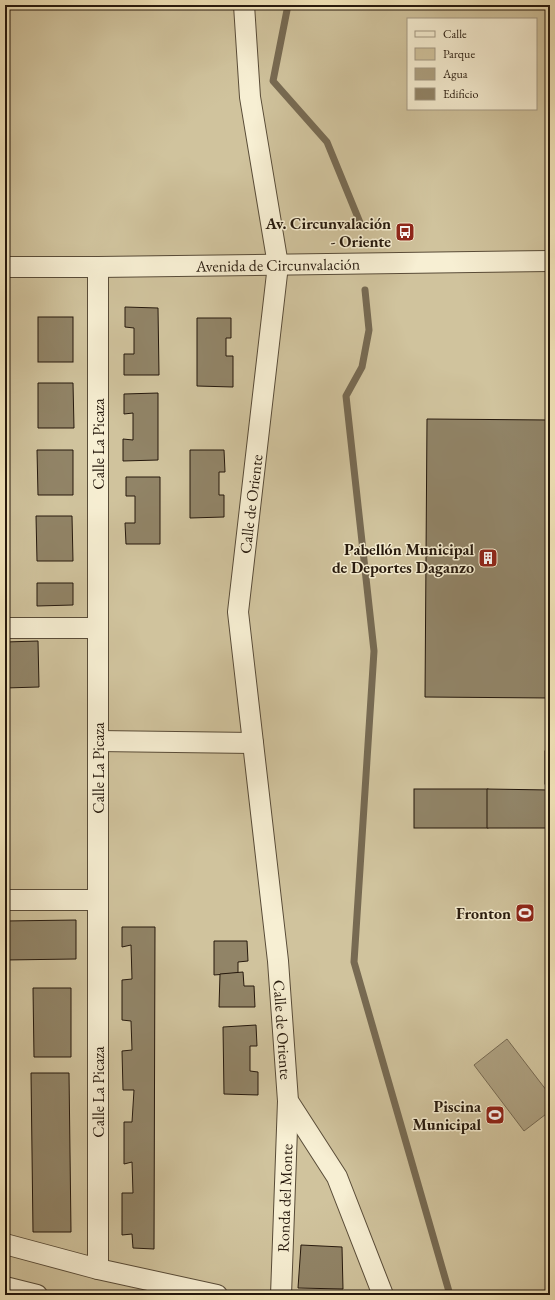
<svg xmlns="http://www.w3.org/2000/svg" width="555" height="1300" viewBox="0 0 555 1300" font-family="'EB Garamond',serif">
<rect width="100%" height="100%" fill="#f3e6bb"/>
<filter id="stains"><feTurbulence type="fractalNoise" baseFrequency=".005" numOctaves="4"/><feColorMatrix values="0 0 0 0 .2 0 0 0 0 .09 0 0 0 0 .02 0 0 0 .5 -.17"/></filter>
<radialGradient id="worn" r=".72"><stop offset=".6" stop-color="#630" stop-opacity="0"/><stop offset="1" stop-color="#630" stop-opacity=".3"/></radialGradient>
<path fill="#d0c39d" stroke="#7b6e55" fill-rule="evenodd" d="M 5,5 L 550,5 L 550,1295 L 5,1295 ZM 408,19 L 536,19 L 536,109 L 408,109 Z"/>
<polygon fill="#ada080" stroke="#776a52" points="507,1039 550,1095 550,1111 524,1131 474,1065"/>
<g fill="none" stroke-linecap="round" stroke-linejoin="round">
<g stroke="#776a52" stroke-width="7">
<polyline points="288,5 273,81 327,142 361,225"/>
<polyline points="365,290 369,330 362,367 346,396 374,651 354,962 450,1295"/>
</g>
</g>
<g fill="#918467" stroke="#26190d">
<polygon points="125,307 158,308 159,375 124,375 124,354 134,354 134,328 125,327"/>
<rect x="38" y="317" width="35" height="45"/>
<polygon points="197,318 231,318 231,338 226,338 226,356 233,356 233,387 197,386"/>
<polygon points="38,383 73,383 74,428 38,428"/>
<polygon points="158,393 158,460 123,461 123,439 133,440 133,413 124,414 124,394"/>
<polygon points="427,419 550,420 550,698 425,697"/>
<polygon points="37,450 73,450 73,495 38,495"/>
<polygon points="190,450 224,450 225,472 219,472 219,495 224,495 224,517 190,518"/>
<polygon points="126,477 160,477 160,544 126,544 125,523 135,523 135,496 126,496"/>
<polygon points="36,516 72,516 73,561 37,561"/>
<polygon points="37,583 73,583 73,605 37,606"/>
<polygon points="38,641 39,687 5,688 5,642"/>
<rect x="545" y="751" width="5" height="33"/>
<rect x="414" y="789" width="74" height="39"/>
<polygon points="487,789 550,790 550,828 487,828"/>
<polygon points="76,920 76,959 5,960 5,921"/>
<polygon points="122,927 155,927 154,1249 133,1248 132,1234 122,1235 122,1193 133,1193 132,1162 124,1164 124,1122 132,1122 134,1090 123,1090 122,1051 132,1050 131,1021 122,1020 122,980 132,979 131,945 122,947"/>
<polygon points="214,941 247,941 248,961 238,962 238,973 214,975"/>
<polygon points="243,972 244,986 254,986 255,1007 219,1007 220,974"/>
<polygon points="33,988 71,988 71,1057 34,1057"/>
<polygon points="256,1025 257,1046 250,1046 250,1071 258,1072 258,1095 224,1094 223,1027"/>
<polygon points="31,1073 69,1073 71,1232 33,1232"/>
<rect x="5" y="1177" width="1" height="37"/>
<polygon points="301,1245 342,1247 343,1289 298,1288"/>
</g>
<g fill="none" stroke-linecap="round" stroke-linejoin="round">
<defs>
<g id="street">
<path id="s1" d="M 244,5 L 250,97 L 278,265 L 238,612 L 278,961 L 288,1101 L 337,1177 L 383,1295"/>
<path id="s2" d="M 5,267 L 98,267 L 550,261"/>
<polyline points="5,628 98,628"/>
<polyline points="98,741 253,743"/>
<polyline points="5,900 98,900"/>
<polyline points="5,1244 98,1269 217,1295"/>
<polyline points="98,1269 98,267"/>
<polyline points="5,1287 37,1295"/>
<path id="s3" d="M 281,1295 L 288,1101"/>
</g>
</defs>
<use href="#street" stroke="#594c38" stroke-width="22"/>
<use href="#street" stroke="#f7efd3" stroke-width="20"/>
</g>
<defs>
<symbol id="bus-square" viewBox="-11 -11 22 22"><rect x="-9" y="-9" width="18" height="18" rx="4" fill="#8f2418" stroke="#f7efd3"/><path d="M-5-6H5V4H4V6H2V4H-2V6H-4V4H-5ZM-3.5-4V0h7V-4ZM-3.5 1.2v1.5H-2V1.2ZM2 1.2v1.5H3.5V1.2Z" fill="#fff"/></symbol>
<symbol id="building-square" viewBox="-11 -11 22 22"><rect x="-9" y="-9" width="18" height="18" rx="4" fill="#8f2418" stroke="#f7efd3"/><path d="M-4-6H4V6H1V3H-1V6H-4ZM-2.5-4.3h1.7v1.8h-1.7ZM.8-4.3h1.7v1.8H.8ZM-2.5-1h1.7V.8h-1.7ZM.8-1h1.7V.8H.8Z" fill="#fff"/></symbol>
<symbol id="stadium-square" viewBox="-11 -11 22 22"><rect x="-9" y="-9" width="18" height="18" rx="4" fill="#8f2418" stroke="#f7efd3"/><path d="M0-5a6.5 5 0 1 0 0 10a6.5 5 0 1 0 0-10ZM-3.5-1.8h7v3.6h-7Z" fill="#fff"/></symbol>
</defs>
<g fill-rule="evenodd">
<use href="#bus-square" x="394" y="221" width="22" height="22"/>
<use href="#building-square" x="477" y="547" width="22" height="22"/>
<use href="#stadium-square" x="514" y="902" width="22" height="22"/>
<use href="#stadium-square" x="484" y="1104" width="22" height="22"/>
</g>
<g text-anchor="middle" dominant-baseline="central" stroke-width="3" stroke-linejoin="round" paint-order="stroke">
<g font-size="16" font-weight="bold" fill="#26190d" stroke="#f7efd3" text-anchor="end">
<text x="391" y="223">Av. Circunvalación<tspan x="391" dy="18">- Oriente</tspan></text>
<text x="474" y="549">Pabellón Municipal<tspan x="474" dy="18">de Deportes Daganzo</tspan></text>
<text x="511" y="913">Fronton</text>
<text x="481" y="1106">Piscina<tspan x="481" dy="18">Municipal</tspan></text>
</g>
<g font-size="16" fill="#26190d" stroke="#f7efd3">
<text stroke="none"><textPath href="#s2" startOffset="273">Avenida de Circunvalación</textPath></text>
<text transform="translate(98 444) rotate(-90)">Calle La Picaza</text>
<text transform="translate(251 504) rotate(-83)">Calle de Oriente</text>
<text transform="translate(98 768) rotate(-90)">Calle La Picaza</text>
<text stroke="none"><textPath href="#s1" startOffset="1032">Calle de Oriente</textPath></text>
<text transform="translate(98 1092) rotate(-90)">Calle La Picaza</text>
<text stroke="none"><textPath href="#s3" startOffset="97">Ronda del Monte</textPath></text>
</g>
</g>
<rect width="555" height="1300" fill="none" stroke="#f3e6bb" stroke-width="20"/>
<rect x="6" y="6" width="543" height="1288" fill="none" stroke="#26190d" stroke-width="2"/>
<rect x="10" y="10" width="535" height="1280" fill="none" stroke="#26190d"/>
<rect x="407" y="18" width="130" height="92" fill="#f7efd3" stroke="#a39984"/>
<rect x="415" y="31" width="20" height="6" fill="#f7efd3" stroke="#a39984"/>
<text x="443" y="38" font-size="12" fill="#26190d">Calle</text>
<rect x="415" y="48" width="20" height="12" fill="#d0c39d" stroke="#a39984"/>
<text x="443" y="58" font-size="12" fill="#26190d">Parque</text>
<rect x="415" y="68" width="20" height="12" fill="#ada080" stroke="#a39984"/>
<text x="443" y="78" font-size="12" fill="#26190d">Agua</text>
<rect x="415" y="88" width="20" height="12" fill="#918467" stroke="#a39984"/>
<text x="443" y="98" font-size="12" fill="#26190d">Edificio</text>
<rect width="100%" height="100%" filter="url(#stains)"/>
<rect width="100%" height="100%" fill="url(#worn)"/>
</svg>
